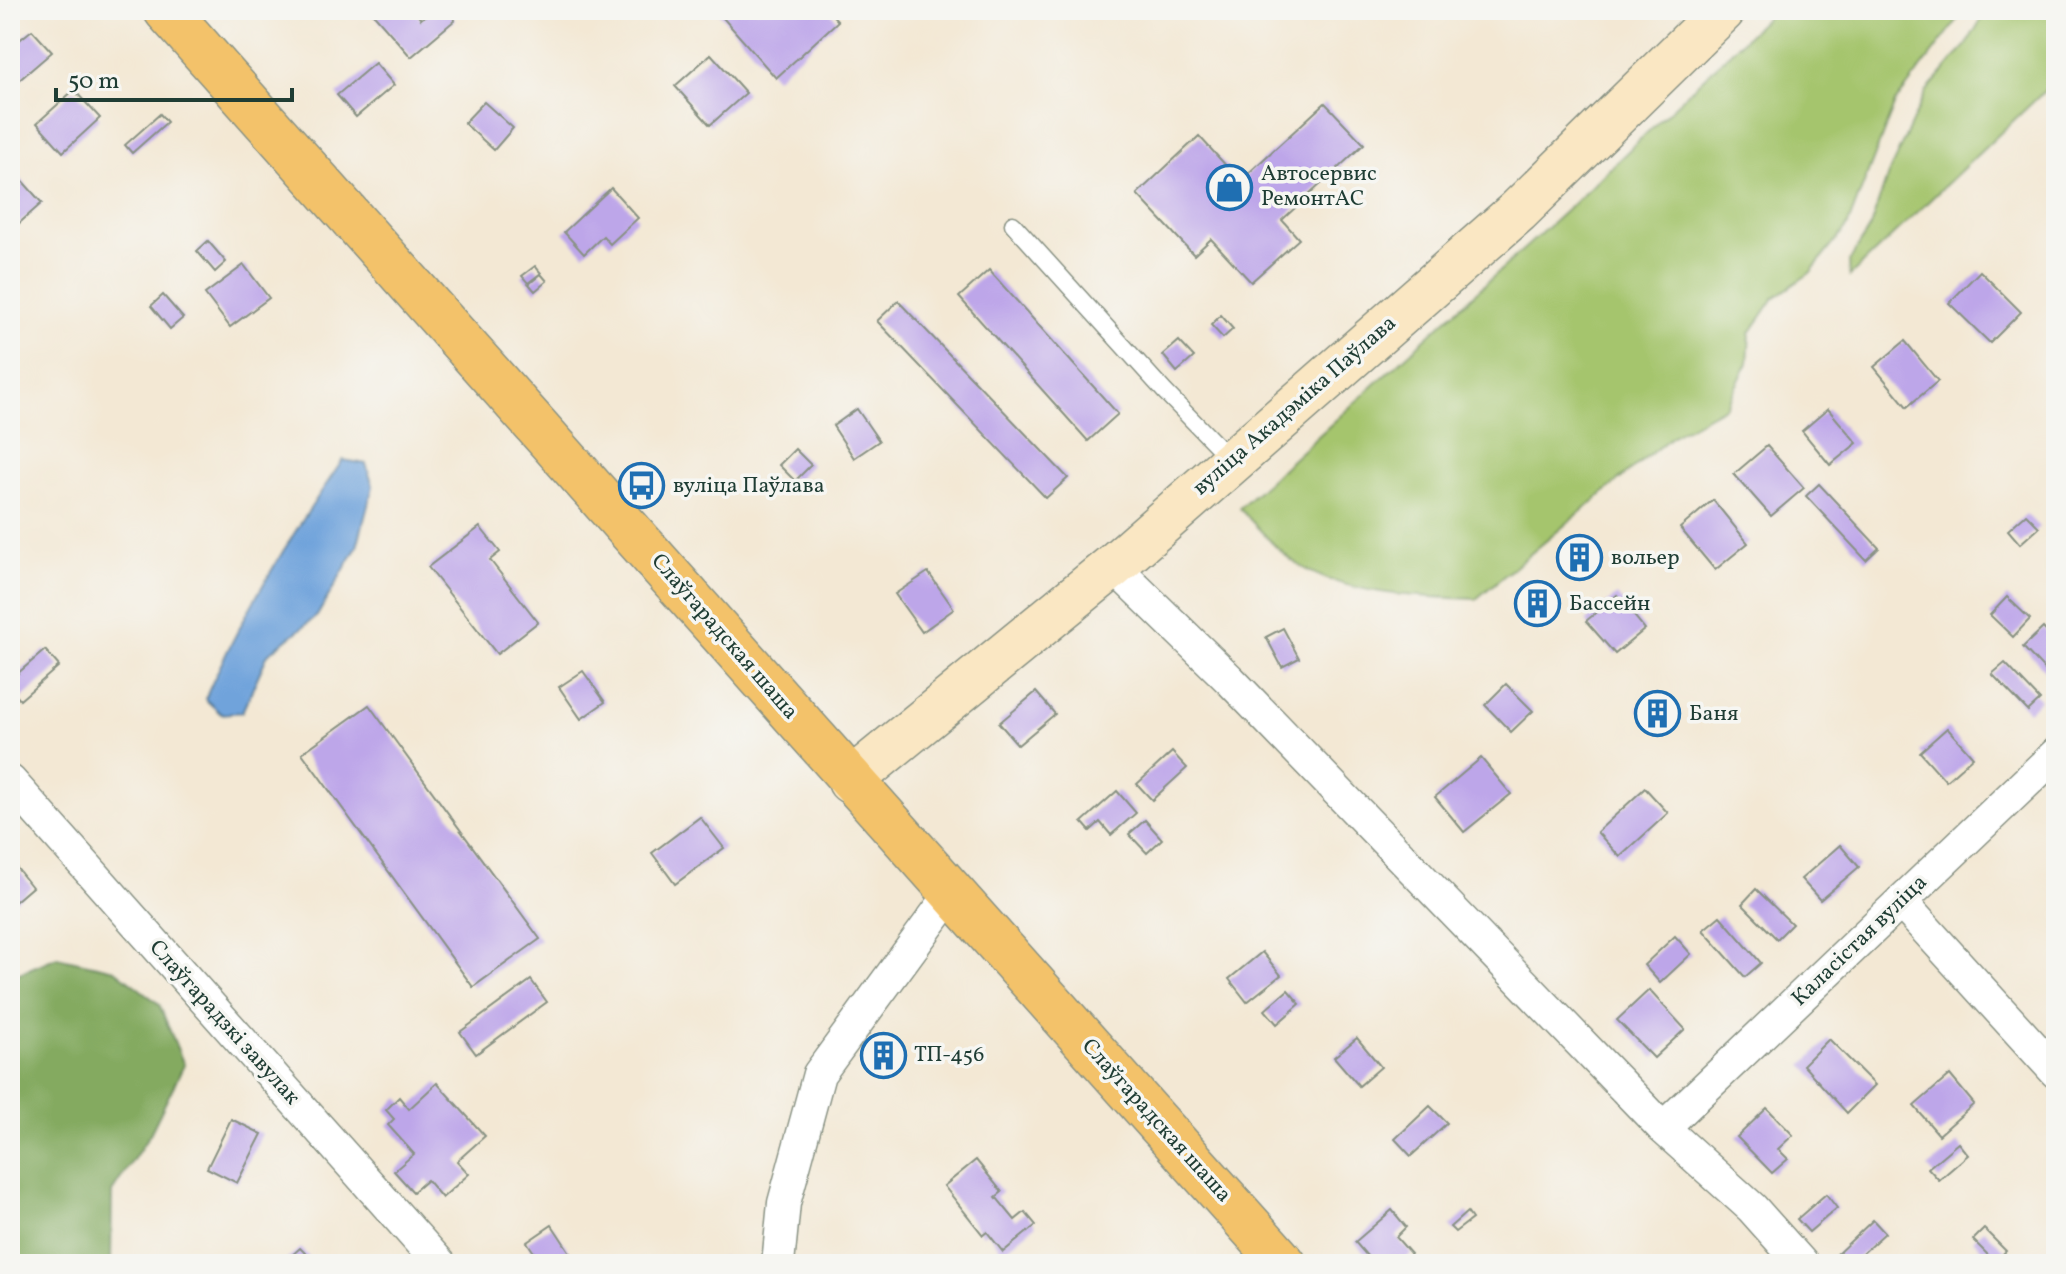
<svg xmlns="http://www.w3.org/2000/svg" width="2066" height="1274" viewBox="0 0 2066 1274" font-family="Vollkorn,serif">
<rect width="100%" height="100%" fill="#f6f6f2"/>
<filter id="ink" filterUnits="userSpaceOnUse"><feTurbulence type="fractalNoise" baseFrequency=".0125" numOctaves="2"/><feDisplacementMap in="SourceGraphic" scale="16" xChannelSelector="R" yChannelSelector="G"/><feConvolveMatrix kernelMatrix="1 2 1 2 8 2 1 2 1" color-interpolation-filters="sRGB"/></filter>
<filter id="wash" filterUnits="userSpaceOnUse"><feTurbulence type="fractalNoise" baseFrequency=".006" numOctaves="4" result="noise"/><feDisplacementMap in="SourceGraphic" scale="32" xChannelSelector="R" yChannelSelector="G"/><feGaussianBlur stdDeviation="1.8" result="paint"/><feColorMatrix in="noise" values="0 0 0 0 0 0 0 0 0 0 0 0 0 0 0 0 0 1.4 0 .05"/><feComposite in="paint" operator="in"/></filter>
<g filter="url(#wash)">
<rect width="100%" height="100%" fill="#f3e8d4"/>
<g fill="#a5c56d" stroke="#628150" stroke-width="2">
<path d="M 1774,10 L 1965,10 L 1895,103 L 1847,227 L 1810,273 L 1774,298 L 1750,333 L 1748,363 L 1726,406 L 1672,436 L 1476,599 C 1422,597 1343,595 1297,564 C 1276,550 1257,526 1239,508 L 1571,206 Z"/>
<polygon points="1987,10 2056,10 2056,80 1850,276 1849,262 1870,227 1888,174 1926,92 1966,45"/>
</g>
<polygon fill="#84aa60" stroke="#52744a" stroke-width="2" points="57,957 115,970 159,1004 184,1065 150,1134 112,1192 111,1264 10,1264 10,977"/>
<path fill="#6fa3db" stroke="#477088" stroke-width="2" d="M 343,460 L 366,464 L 373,486 L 357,547 L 317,616 L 268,654 L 242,712 L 221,714 L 205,699 C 242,614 290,536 343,460 Z"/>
<g id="blocks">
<g fill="#bda6e9">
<polygon points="370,10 413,10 421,19 432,10 446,10 455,20 411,57"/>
<polygon points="716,10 828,10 838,21 776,78"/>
<polygon points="32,30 52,52 10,88 10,34 17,42"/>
<polygon points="711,54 746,93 710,125 675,86"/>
<polygon points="375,63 394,85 356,117 337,95"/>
<polygon points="74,90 100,118 63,152 37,123"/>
<polygon points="484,102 513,128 494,150 464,123"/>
<polygon points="1325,103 1364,144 1282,220 1299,239 1251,282 1211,239 1194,255 1137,194 1199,136 1240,181"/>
<polygon points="160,114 167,122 132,153 125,145"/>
<polygon points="10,167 42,203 16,226 10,219"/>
<polygon points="611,188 638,218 610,244 603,236 584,254 564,232"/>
<polygon points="208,241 226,262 215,272 197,251"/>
<polygon points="244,265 269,298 230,327 205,294"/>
<polygon points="535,266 541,273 528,283 522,276"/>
<polygon points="989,270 1118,414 1088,441 959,297"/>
<polygon points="1980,271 2021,312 1990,343 1949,303"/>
<polygon points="541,274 547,281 535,291 529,284"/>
<polygon points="163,295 183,318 170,329 151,306"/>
<polygon points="898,301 1068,478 1046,498 877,321"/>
<polygon points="1221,315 1233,329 1223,338 1211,325"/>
<polygon points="1179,341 1194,357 1177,372 1163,355"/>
<polygon points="1905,341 1938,381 1907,407 1874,367"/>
<polygon points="857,409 879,441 854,458 833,426"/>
<polygon points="1828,409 1857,443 1830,465 1802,431"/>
<polygon points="1767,446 1804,488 1771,516 1734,474"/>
<polygon points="795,449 811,465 795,481 779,465"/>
<polygon points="1819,484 1879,548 1866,560 1806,496"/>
<polygon points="1713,500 1748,543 1715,570 1680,528"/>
<polygon points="2026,514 2039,527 2020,544 2008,530"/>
<polygon points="480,527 500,552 490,560 538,622 497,654 428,567"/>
<polygon points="1588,544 1595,551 1572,573 1565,565"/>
<polygon points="928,572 954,609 922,632 895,594"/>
<polygon points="1533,594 1547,609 1542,614 1528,599"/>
<polygon points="1617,595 1645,629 1615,654 1586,621"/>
<polygon points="2007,597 2030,619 2013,637 1990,615"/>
<polygon points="1283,628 1299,658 1282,667 1266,637"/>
<polygon points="2043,628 2056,642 2056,673 2051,677 2023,647"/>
<polygon points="45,650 59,666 20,700 10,688 10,680"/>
<polygon points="2005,663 2040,700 2028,711 1992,674"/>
<polygon points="583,671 605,702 581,719 559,687"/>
<polygon points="1506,684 1533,711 1511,732 1485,705"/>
<polygon points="1036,692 1055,714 1018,745 999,723"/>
<polygon points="1654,693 1678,719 1661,734 1638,709"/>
<polygon points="369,705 540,939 473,987 302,753"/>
<polygon points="1947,728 1973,757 1946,781 1920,752"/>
<polygon points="1172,752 1187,768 1152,800 1137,784"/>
<polygon points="1481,758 1511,794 1464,832 1435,797"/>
<polygon points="1645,788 1668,813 1620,857 1597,832"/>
<polygon points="1117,791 1136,813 1111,835 1100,822 1090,831 1082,822"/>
<polygon points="700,817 724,848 675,884 652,853"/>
<polygon points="1145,820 1162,839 1147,853 1129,834"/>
<polygon points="1840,845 1859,867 1820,900 1801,879"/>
<polygon points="12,862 32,887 10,906 10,864"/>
<polygon points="1756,889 1792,924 1777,939 1742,904"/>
<polygon points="1720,916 1761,963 1745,977 1703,930"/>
<polygon points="1675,936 1691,954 1660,983 1644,965"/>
<polygon points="1262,952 1281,975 1247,1002 1229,979"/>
<polygon points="531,980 547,1002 476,1054 460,1032"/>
<polygon points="1288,990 1300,1004 1277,1024 1265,1010"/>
<polygon points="1649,990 1685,1029 1654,1058 1617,1020"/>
<polygon points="1357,1038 1381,1067 1359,1086 1334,1057"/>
<polygon points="886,1039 900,1055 880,1071 867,1055"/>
<polygon points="1829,1039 1875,1085 1847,1113 1803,1065"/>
<polygon points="1950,1075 1974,1104 1939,1135 1914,1106"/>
<polygon points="437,1083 485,1136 457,1161 469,1174 442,1198 427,1180 413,1192 394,1171 414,1154 388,1125 394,1119 386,1110 399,1097 409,1109"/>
<polygon points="1430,1106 1447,1123 1411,1156 1395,1139"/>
<polygon points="1767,1108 1793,1135 1778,1149 1788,1159 1772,1173 1737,1137"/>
<polygon points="231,1119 262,1134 237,1183 207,1168"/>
<polygon points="1958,1143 1968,1155 1939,1180 1928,1168"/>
<polygon points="976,1160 1002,1192 996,1197 1015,1220 1025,1212 1036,1225 1003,1252 987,1232 983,1235 944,1186"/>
<polygon points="1826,1194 1837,1208 1809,1232 1797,1219"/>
<polygon points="1392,1210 1406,1227 1396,1237 1411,1254 1400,1264 1374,1264 1355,1242"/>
<polygon points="1467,1212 1472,1219 1455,1232 1450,1227"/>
<polygon points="1873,1220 1885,1233 1851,1264 1844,1264 1836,1255"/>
<polygon points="552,1225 573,1257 564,1264 542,1264 527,1242"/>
<polygon points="1984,1229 2006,1251 1995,1262 1973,1240"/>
<polygon points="300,1248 316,1264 282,1264"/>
<polygon points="722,1256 730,1264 714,1264"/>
</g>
</g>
</g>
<g filter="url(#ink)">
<use href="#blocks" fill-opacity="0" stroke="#899284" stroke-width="2"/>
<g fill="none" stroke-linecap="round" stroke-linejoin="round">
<defs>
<polyline id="lane" points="1013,224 1165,392 1231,460"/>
<g id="street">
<polyline points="1113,566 1230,680 1663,1128 1752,1208 1802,1264"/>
<polyline points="10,781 440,1264"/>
<polyline points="1901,902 2056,1072"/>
<polyline points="1663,1128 2056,754"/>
<polyline points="778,1264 784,1203 819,1074 951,894"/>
</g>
<polyline id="secondary" points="850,781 1113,566 1518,211 1723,10"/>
<path id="primary" d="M 166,10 C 539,428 910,847 1284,1264"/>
</defs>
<use href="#lane" stroke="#899284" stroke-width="19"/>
<use href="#street" stroke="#899284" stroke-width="35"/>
<use href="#secondary" stroke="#899284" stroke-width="47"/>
<use href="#primary" stroke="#899284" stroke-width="47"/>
<use href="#lane" stroke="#fff" stroke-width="16"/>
<use href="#street" stroke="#fff" stroke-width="32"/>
<use href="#secondary" stroke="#fae7c3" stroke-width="44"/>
<use href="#primary" stroke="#f3c26a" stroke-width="44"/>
</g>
</g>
<defs>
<symbol id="shop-ring" viewBox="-11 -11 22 22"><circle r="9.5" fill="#f6f6f2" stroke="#1f6fb2" stroke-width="1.5"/><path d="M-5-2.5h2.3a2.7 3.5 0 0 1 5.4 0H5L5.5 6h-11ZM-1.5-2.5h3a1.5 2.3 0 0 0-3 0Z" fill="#1f6fb2"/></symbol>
<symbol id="bus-ring" viewBox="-11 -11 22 22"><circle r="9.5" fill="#f6f6f2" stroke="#1f6fb2" stroke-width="1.5"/><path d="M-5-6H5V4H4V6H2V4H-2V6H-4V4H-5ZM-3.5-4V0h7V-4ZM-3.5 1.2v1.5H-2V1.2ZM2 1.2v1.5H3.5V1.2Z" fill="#1f6fb2"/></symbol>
<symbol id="building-ring" viewBox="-11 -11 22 22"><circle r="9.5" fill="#f6f6f2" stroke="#1f6fb2" stroke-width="1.5"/><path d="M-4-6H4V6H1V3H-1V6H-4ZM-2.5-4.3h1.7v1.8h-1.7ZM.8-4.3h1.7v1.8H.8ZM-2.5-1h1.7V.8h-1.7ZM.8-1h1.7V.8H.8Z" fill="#1f6fb2"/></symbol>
</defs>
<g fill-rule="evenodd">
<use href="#shop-ring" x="1204" y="162" width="51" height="51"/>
<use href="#bus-ring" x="616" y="460" width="51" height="51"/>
<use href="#building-ring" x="1554" y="532" width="51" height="51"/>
<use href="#building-ring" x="1512" y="578" width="51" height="51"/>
<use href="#building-ring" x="1632" y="688" width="51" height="51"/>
<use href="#building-ring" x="858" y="1030" width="51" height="51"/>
</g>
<g text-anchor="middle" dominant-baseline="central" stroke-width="7" stroke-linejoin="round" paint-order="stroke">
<g font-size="22" fill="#1f3d34" stroke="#f6f6f2" text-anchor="start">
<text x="1261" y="174">Автосервис<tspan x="1261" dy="25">РемонтАС</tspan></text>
<text x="673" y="486">вуліца Паўлава</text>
<text x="1611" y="558">вольер</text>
<text x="1569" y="604">Бассейн</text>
<text x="1689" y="714">Баня</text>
<text x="914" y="1055">ТП-456</text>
</g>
<g font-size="22" fill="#1f3d34" stroke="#f6f6f2">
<text transform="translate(1295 406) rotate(-41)">вуліца Акадэміка Паўлава</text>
<text transform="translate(724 637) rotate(49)">Слаўгарадская шаша</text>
<text transform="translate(1860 941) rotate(-44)">Каласістая вуліца</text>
<text transform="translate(224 1023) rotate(48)">Слаўгарадзкі завулак</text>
<text transform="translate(1156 1121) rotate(48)">Слаўгарадская шаша</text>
</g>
</g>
<rect width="2066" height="1274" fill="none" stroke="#f6f6f2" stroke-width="40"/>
<path d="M56 88v12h236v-12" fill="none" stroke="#1f3d34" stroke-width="4"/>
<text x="68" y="88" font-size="24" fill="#1f3d34" stroke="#f6f6f2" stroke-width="6" paint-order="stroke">50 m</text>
</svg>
